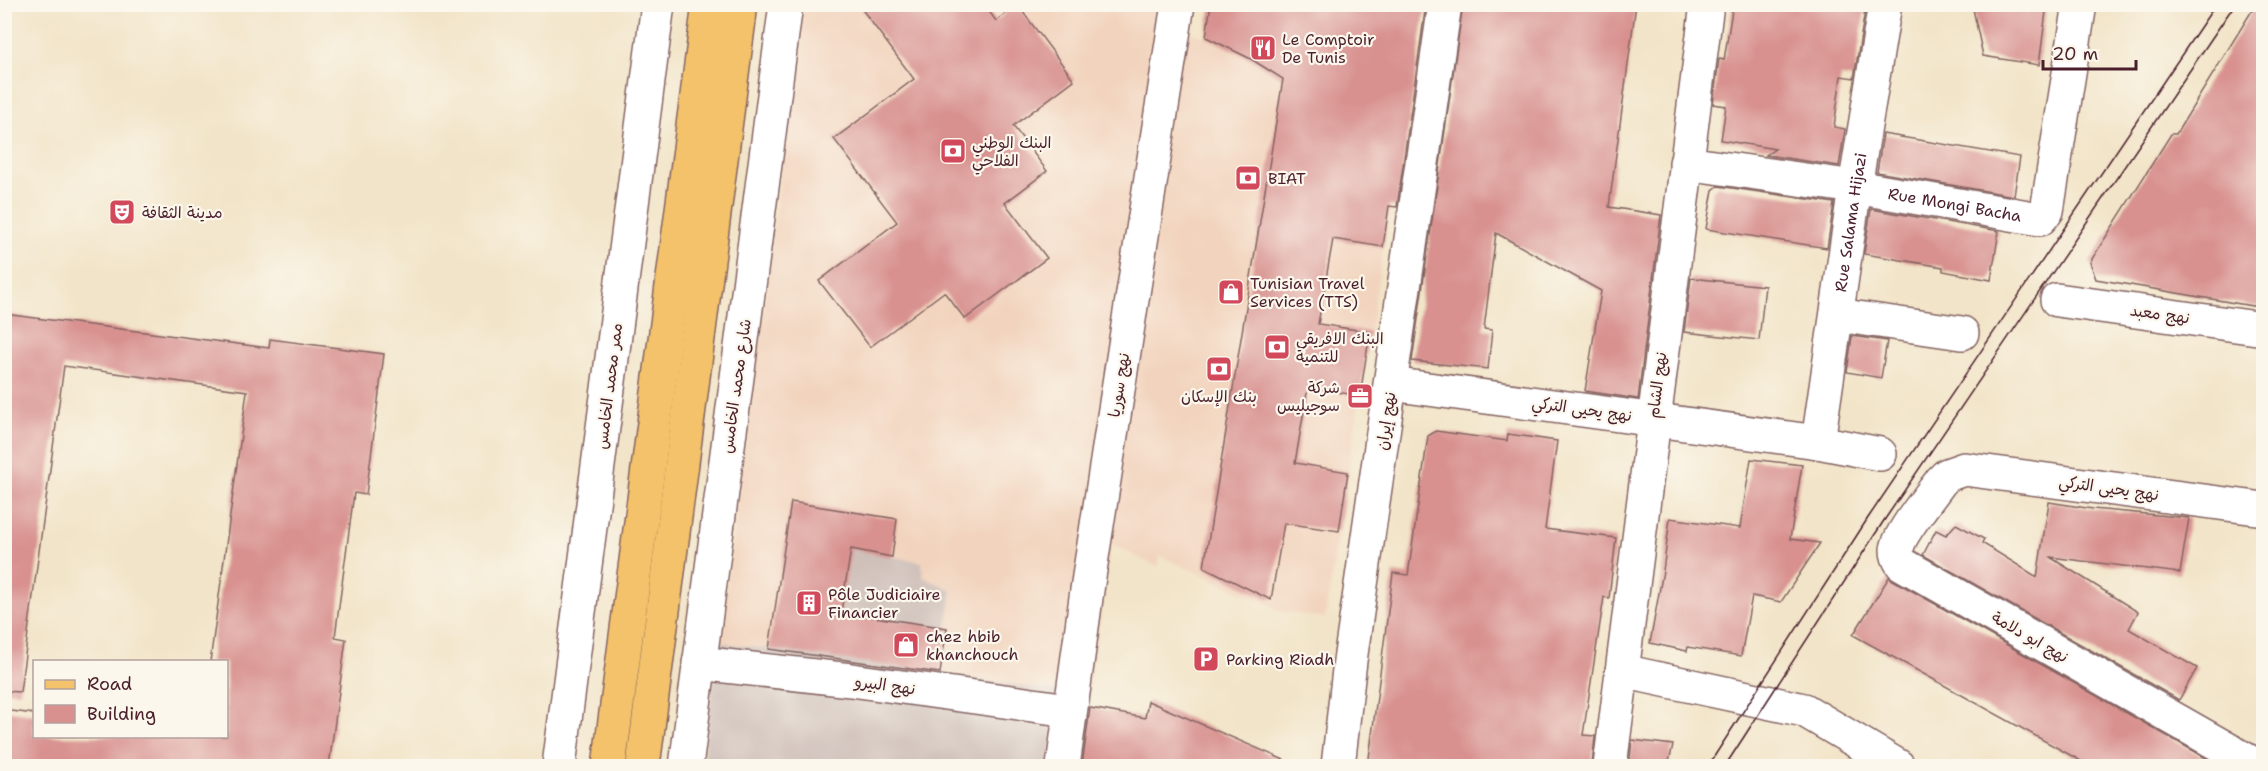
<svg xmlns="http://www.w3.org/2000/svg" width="2268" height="771" viewBox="0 0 2268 771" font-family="'Shantell Sans','Playpen Sans Arabic',sans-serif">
<rect width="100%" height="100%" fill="#fbf7ec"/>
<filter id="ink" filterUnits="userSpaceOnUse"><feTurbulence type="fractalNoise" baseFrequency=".0167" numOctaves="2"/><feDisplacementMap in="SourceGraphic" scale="12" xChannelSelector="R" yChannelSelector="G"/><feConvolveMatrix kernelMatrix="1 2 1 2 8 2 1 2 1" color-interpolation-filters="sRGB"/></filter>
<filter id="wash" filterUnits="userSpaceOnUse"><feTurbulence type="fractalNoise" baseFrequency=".008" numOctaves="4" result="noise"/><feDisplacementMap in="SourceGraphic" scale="24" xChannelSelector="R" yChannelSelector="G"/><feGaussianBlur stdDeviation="1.35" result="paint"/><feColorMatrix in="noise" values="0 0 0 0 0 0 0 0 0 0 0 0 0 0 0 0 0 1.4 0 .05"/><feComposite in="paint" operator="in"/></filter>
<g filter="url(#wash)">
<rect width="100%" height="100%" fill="#f2e4c8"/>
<polygon fill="#f2d4be" points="803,5 1165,5 1162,27 1206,37 1251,59 1292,85 1408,168 1392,193 1325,618 1280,611 1269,604 1160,556 1158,567 1111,544 1087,708 1058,691 940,674 952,590 851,550 834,658 719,642"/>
<polygon fill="#cfc0ba" points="851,549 922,562 923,577 952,590 940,674 1058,691 1048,766 702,766 719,642 834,658"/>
<g id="blocks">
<g fill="#d8918f">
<polygon points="858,4 984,4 996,21 1017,4 1074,80 1013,126 1047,171 1005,203 1047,258 965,319 944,292 870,347 819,281 897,222 834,139 914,79"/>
<polygon points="1211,4 1426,4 1397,207 1389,206 1383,247 1333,239 1318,324 1370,332 1360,396 1308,387 1295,463 1348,472 1339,531 1284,523 1271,600 1204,567 1283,79 1251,59 1206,37"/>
<polygon points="1463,4 1636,4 1609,207 1661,215 1638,399 1585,391 1601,291 1496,233 1484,329 1492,330 1488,369 1412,361"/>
<polygon points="1733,4 1866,4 1854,78 1841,76 1834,127 1845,129 1839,166 1766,155 1775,149 1721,140 1726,106 1713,104 1719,59 1724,60"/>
<polygon points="1972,4 2047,4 2039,65 1983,56"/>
<polygon points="2256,4 2264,4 2264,308 2096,279 2090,262 2171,134 2176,134"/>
<polygon points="1883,134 2020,157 2014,196 1877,172"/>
<polygon points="1718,186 1834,203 1827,248 1706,229 1713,190"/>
<polygon points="1871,209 1999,231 1991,280 1943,271 1943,267 1864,254"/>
<polygon points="1691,278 1765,286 1759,340 1684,332"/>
<polygon points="4,314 269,348 270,339 384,354 366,495 354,493 335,637 346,639 329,766 4,766 4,710 34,714 34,736 226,736 226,662 210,662 247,391 64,366 20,692 4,691"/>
<polygon points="1852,336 1887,341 1881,378 1847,372"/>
<polygon points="1436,431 1507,441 1508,434 1557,441 1545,529 1616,538 1609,598 1604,597 1583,735 1595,736 1592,766 1368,766 1393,573 1408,575 1428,436"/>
<polygon points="1751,459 1802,465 1790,539 1820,543 1781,602 1752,596 1741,656 1688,647 1687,651 1650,643 1663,571 1670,518 1740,528"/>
<polygon points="791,502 897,519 892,557 851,549 841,612 947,628 940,673 769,649"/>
<polygon points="2049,502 2093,509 2189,518 2180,573 2050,557 2138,612 2129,629 2197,668 2179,700 1923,555 1936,530 1946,535 1956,524 1984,539 1982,543 2037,577"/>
<polygon points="1889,577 1893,580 2220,766 2090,766 1853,635"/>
<polygon points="1148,701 1298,766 1082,766 1090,708 1145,718"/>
<polygon points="1632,740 1673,745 1668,766 1629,766"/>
</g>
</g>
</g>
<g filter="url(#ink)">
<use href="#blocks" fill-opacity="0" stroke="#856462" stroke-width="1.5"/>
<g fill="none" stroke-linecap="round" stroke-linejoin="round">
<defs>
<g id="street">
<path id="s1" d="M 1686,163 L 1855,187 L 2040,219 L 2047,211 L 2080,4"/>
<polyline points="2057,300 2264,329"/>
<polyline points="1837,315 1962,333"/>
<polyline points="1391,384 1818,442 1880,454"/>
<path id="s2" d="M 1818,442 L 1855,187 L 1885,4"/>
<polyline points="699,663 851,680 1069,710"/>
<polyline points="1622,671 1804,710 1898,766"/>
<polyline points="559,766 658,4"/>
<polyline points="686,766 786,4"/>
<polyline points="1063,766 1088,583 1178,4"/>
<polyline points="1338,766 1350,661 1445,4"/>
<polyline points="1610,766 1707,4"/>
<path d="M 2257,766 L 1902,564 C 1899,560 1897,555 1897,550 C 1898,535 1931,495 1941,481 L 1947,475 L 1964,469 L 2264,509"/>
</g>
<g id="primary">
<polyline points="609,766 709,4"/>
<polyline points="643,766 741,4"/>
</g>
</defs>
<use href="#street" stroke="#856462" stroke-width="36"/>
<use href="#primary" stroke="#856462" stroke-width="36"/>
<use href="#street" stroke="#fff" stroke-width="33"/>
<use href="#primary" stroke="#f3c26a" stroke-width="33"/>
<g stroke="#4a1f2b" stroke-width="1.5">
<polyline points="1708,766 1868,518 2216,4"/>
<polyline points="1725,766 1883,522 2235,4"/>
</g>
</g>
</g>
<defs>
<symbol id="restaurant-square" viewBox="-11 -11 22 22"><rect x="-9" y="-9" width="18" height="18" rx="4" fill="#d1495b" stroke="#fbf7ec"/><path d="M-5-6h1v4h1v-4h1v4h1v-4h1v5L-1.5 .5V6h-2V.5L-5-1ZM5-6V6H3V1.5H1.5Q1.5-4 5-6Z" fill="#fff"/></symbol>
<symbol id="bank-square" viewBox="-11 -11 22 22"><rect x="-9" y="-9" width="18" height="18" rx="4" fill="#d1495b" stroke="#fbf7ec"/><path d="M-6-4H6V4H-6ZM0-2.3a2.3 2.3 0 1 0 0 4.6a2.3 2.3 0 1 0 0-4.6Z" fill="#fff"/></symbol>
<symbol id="theatre-square" viewBox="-11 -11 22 22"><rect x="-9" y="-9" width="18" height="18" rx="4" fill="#d1495b" stroke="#fbf7ec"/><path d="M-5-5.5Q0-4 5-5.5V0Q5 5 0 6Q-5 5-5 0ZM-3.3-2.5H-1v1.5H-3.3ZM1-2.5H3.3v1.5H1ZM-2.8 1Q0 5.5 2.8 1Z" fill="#fff"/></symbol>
<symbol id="shop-square" viewBox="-11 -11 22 22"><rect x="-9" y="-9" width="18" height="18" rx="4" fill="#d1495b" stroke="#fbf7ec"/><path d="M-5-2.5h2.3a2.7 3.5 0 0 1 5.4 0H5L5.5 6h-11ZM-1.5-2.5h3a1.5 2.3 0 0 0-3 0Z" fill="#fff"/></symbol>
<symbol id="office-square" viewBox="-11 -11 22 22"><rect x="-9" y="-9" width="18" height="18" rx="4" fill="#d1495b" stroke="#fbf7ec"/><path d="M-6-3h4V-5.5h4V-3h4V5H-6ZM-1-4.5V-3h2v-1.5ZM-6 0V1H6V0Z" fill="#fff"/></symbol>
<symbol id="building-square" viewBox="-11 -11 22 22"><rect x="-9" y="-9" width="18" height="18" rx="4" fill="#d1495b" stroke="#fbf7ec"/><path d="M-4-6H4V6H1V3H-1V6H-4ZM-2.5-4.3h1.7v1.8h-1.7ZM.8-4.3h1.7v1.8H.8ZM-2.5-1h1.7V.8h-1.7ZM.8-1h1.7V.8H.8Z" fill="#fff"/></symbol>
<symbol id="parking-square" viewBox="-11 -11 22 22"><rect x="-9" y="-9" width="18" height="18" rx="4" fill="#d1495b" stroke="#fbf7ec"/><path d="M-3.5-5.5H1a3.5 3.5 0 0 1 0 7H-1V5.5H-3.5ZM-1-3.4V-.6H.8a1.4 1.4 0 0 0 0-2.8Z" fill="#fff"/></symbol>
</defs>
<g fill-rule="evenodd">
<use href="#restaurant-square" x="1248" y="33" width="30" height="30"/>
<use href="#bank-square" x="938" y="136" width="30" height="30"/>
<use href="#bank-square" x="1233" y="163" width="30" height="30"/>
<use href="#theatre-square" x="107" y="197" width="30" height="30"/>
<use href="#shop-square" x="1216" y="277" width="30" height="30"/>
<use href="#bank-square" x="1262" y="332" width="30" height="30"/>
<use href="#bank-square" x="1204" y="354" width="30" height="30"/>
<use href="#office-square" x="1345" y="381" width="30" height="30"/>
<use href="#building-square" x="794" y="588" width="30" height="30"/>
<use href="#shop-square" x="891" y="630" width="30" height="30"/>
<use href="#parking-square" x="1191" y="644" width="30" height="30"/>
</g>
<g text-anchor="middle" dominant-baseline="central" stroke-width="4.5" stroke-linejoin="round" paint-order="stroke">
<g font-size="16" fill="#4a1f2b" stroke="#fbf7ec" text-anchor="start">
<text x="1282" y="39">Le Comptoir<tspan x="1282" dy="18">De Tunis</tspan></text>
<text x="972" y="142">البنك الوطني<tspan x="972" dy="18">الفلاحي</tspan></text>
<text x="1268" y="178">BIAT</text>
<text x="142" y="212">مدينة الثقافة</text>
<text x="1250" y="283">Tunisian Travel<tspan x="1250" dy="18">Services (TTS)</tspan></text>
<text x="1296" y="338">البنك الافريقي<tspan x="1296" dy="18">للتنمية</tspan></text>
<text x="1340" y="387" text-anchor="end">شركة<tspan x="1340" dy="18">سوجيليس</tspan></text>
<text x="1219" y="396" text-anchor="middle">بنك الإسكان</text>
<text x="828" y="594">Pôle Judiciaire<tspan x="828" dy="18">Financier</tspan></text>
<text x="926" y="636">chez hbib<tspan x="926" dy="18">khanchouch</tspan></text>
<text x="1226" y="659">Parking Riadh</text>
</g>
<g font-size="16" fill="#4a1f2b" stroke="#fbf7ec">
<text stroke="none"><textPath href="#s1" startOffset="272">Rue Mongi Bacha</textPath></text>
<text stroke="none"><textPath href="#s2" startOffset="222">Rue Salama Hijazi</textPath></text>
<text transform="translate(2160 314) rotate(8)">نهج معبد</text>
<text transform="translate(1119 385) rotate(-81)">نهج سوريا</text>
<text transform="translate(1657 385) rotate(-83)">نهج الشام</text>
<text transform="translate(609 386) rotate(-83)">ممر محمد الخامس</text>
<text transform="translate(736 386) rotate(-82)">شارع محمد الخامس</text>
<text transform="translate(1582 409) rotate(8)">نهج يحيى التركي</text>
<text transform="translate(1386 421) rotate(-82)">نهج إيران</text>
<text transform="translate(2109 488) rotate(8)">نهج يحيى التركي</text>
<text transform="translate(2030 637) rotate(30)">نهج ابو دلامة</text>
<text transform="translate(885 685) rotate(8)">نهج البيرو</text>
</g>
</g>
<rect width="2268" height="771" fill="none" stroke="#fbf7ec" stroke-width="24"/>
<rect x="33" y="660" width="195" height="78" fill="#fbf7ec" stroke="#b4a19f" stroke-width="1.5"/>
<rect x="45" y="680" width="30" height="9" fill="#f3c26a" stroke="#b4a19f" stroke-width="1.5"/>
<text x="87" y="690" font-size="18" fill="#4a1f2b">Road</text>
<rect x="45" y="705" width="30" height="18" fill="#d8918f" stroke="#b4a19f" stroke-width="1.5"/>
<text x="87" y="720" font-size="18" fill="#4a1f2b">Building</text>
<path d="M2043 60v9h93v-9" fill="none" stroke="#4a1f2b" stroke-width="3"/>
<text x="2052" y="60" font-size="18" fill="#4a1f2b" stroke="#fbf7ec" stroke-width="4.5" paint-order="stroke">20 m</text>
</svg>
